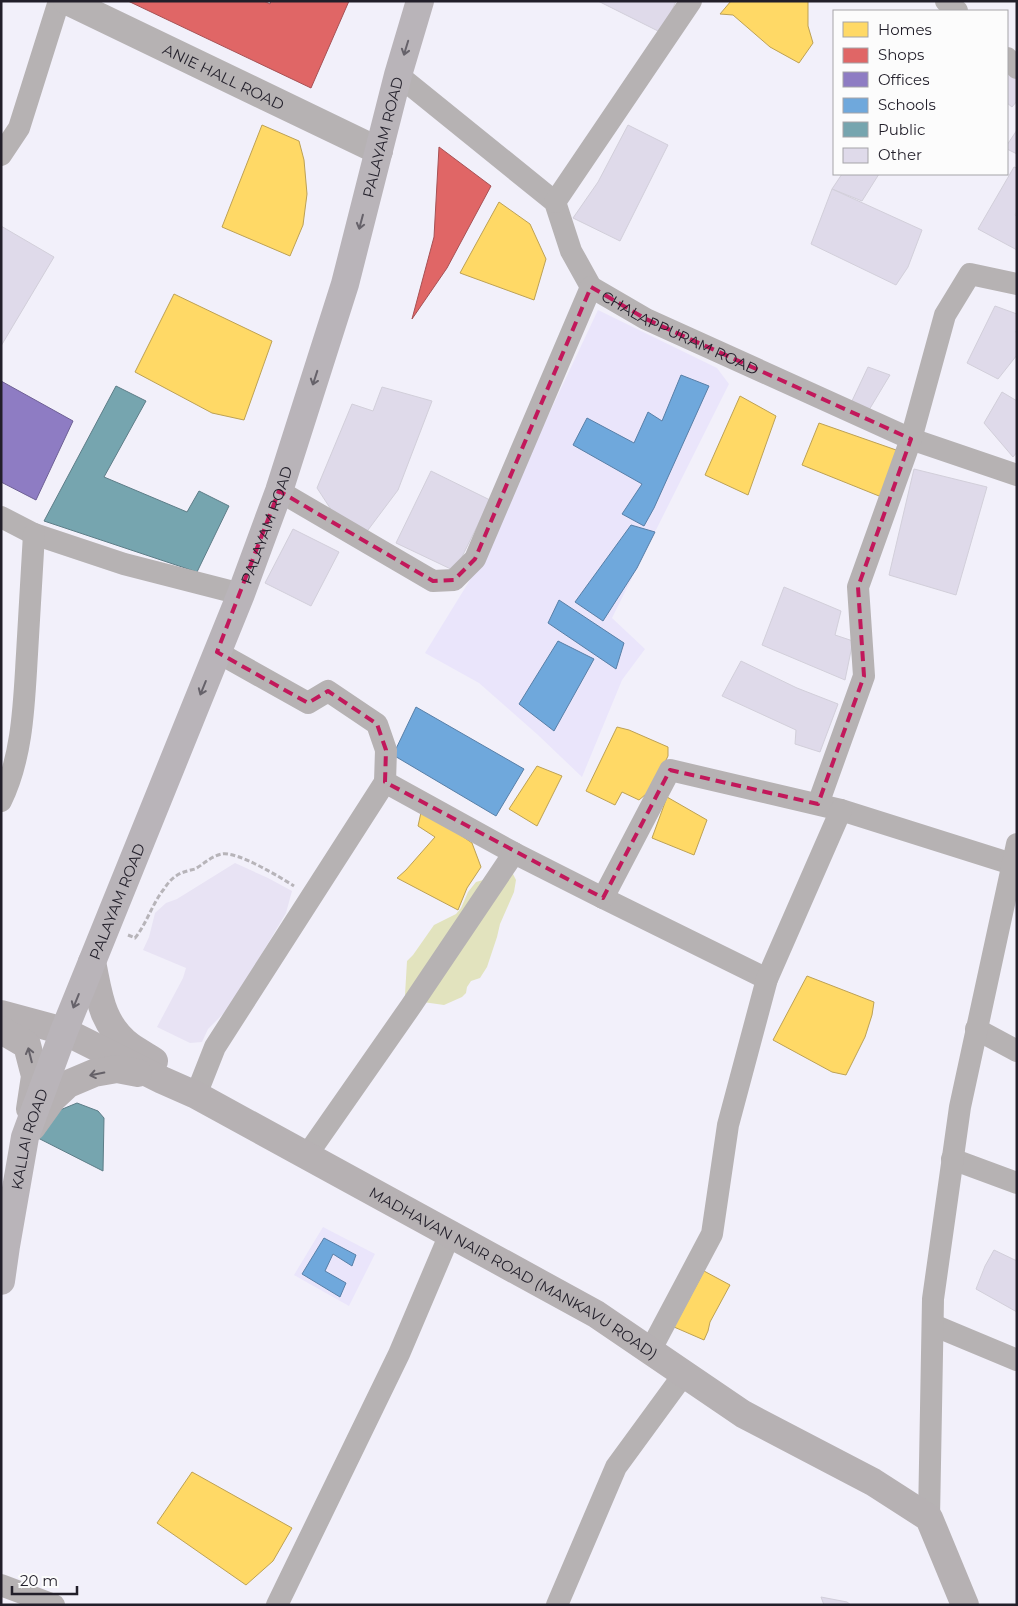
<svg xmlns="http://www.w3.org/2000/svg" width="1018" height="1606" viewBox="0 0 1018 1606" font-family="Montserrat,sans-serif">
<rect width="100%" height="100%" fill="#f2f0fa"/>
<polygon fill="#e8e3f4" points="235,863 268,878 292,891 286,913 231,1006 208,1029 202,1042 190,1043 157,1027 183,978 186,968 143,950 149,937 155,913 166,903 177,899"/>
<g fill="#eae5fb">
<polygon points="598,310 717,368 729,384 612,618 645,649 622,680 582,777 538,735 479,683 425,653 473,575"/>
<polygon points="323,1227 375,1254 349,1306 294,1275"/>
</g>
<polygon fill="#e2e3be" points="512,872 516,880 514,892 500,924 497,937 487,967 480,978 471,981 467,987 466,993 462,997 444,1005 409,1000 405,995 407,961 413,955 434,925 456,914 461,908 468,892 476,882"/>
<g fill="#ffd966" stroke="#bda154">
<polygon points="731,1 808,1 808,26 813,43 799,63 770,47 733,15 720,14"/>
<polygon points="262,125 299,141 304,160 307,194 303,225 290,256 222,227"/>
<polygon points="499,202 530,224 546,259 534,300 460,273"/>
<polygon points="174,294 272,341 244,420 212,413 135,372"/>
<polygon points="740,396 776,416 748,495 705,475"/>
<polygon points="819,423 899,451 889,500 802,465"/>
<polygon points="617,727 629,730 668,747 668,756 652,789 639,800 622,792 615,805 586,791"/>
<polygon points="537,766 562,776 537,826 509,809"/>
<polygon points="667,797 707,820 694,855 652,838"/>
<polygon points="422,808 472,843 481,867 467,888 458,910 397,878 406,870 435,837 418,826"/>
<polygon points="807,976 874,1002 872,1015 865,1037 846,1075 832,1072 773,1040"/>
<polygon points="704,1271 730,1285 710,1322 708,1331 704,1340 674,1327"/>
<polygon points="192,1472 292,1528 273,1561 246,1585 157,1523"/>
</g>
<g fill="#e06666" stroke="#a75154">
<polygon points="128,1 264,1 270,4 271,1 349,1 311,88"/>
<polygon points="439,147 491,186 447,268 412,319 434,237"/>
</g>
<polygon fill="#8e7cc3" stroke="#6e6095" points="1,381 73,421 36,500 1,482"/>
<g fill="#6fa8dc" stroke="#587fa7">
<polygon points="681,375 709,386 654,508 644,526 622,514 642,484 573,445 587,418 634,443 648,412 662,421"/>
<polygon points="631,525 655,532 637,568 603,621 575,602"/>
<polygon points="559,600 624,643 616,669 548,623"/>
<polygon points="558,641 594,659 554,731 519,704"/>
<polygon points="416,707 524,769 496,816 393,755"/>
<polygon points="324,1238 356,1255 352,1266 333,1254 325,1271 346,1283 340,1297 302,1274"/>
</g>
<g fill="#76a5af" stroke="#5d7d87">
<polygon points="116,386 146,401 104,477 187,512 199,491 229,506 197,572 44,521"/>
<polygon points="77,1103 98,1111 104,1118 103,1171 36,1137 48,1115"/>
</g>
<g fill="#dfdaea" stroke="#d2cfda">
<polygon points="598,1 676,1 662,33"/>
<polygon points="1007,68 1017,77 1017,101 1012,107 1007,103"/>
<polygon points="628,125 668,145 620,241 573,218 598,182"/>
<polygon points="1017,130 1017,154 1007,149 1007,145"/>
<polygon points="1014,167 1017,168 1017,211 1015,215 1017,217 1017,250 978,229"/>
<polygon points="842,174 879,174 862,201 832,189"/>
<polygon points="832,189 922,230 908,267 896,285 811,244"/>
<polygon points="1,226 54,257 1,346"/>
<polygon points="995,306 1017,314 1017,330 1015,332 1017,332 1017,355 998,379 967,363"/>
<polygon points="868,367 890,375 866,415 851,403"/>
<polygon points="382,387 432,401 398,490 365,534 334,514 317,488 352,404 373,411"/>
<polygon points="1002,392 1017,401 1017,452 1013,457 984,423"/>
<polygon points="914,469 987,487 956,595 889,575"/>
<polygon points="431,471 490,500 455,571 396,543"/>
<polygon points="293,529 339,552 311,606 265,583"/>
<polygon points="784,587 841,611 835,635 853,641 845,680 762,645"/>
<polygon points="741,661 797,688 838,704 820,752 795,744 796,730 722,696"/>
<polygon points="994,1250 1017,1261 1017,1312 976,1289 985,1266"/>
<polygon points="821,1597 847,1602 851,1605 824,1605"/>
</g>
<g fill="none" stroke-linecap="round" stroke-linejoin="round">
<path stroke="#b7b4b9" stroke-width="3" stroke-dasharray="5 2.5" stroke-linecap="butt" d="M 128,935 L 135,938 C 147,923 152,904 164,889 C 169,881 175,875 184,872 C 187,871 191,870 195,869 C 204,864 211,856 222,854 C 237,851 280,877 294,886"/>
<g stroke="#b6b2b3" stroke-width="22">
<polyline points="946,1 957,11"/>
<polyline points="1007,58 1017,68"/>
<path id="s1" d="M 398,75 L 555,202 L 571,251 L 591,287 L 646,319 L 911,439 L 1017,475"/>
<polyline points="1,155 19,128 59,1"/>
<polyline points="555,202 691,1"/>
<polyline points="279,491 433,581 454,580 475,559 591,287"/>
<polyline points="1,517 34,534 124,564 241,594"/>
<polyline points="217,652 308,703 328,691 377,724 386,750 385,782"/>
<path d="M 1,801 C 23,756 24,702 27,654 C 29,614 32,574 34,534"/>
<polyline points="818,804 864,676 858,587 911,439 945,315 970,274 1017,284"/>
<polyline points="603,898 767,979"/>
<polyline points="976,1029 1017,1051"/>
<polyline points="196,1095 215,1047 385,782 514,853"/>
<polyline points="307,1155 411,1006 514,853 603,898 670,770 841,810 1012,864"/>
<polyline points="952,1159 1017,1183"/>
<polyline points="933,1325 1017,1360"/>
<polyline points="650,1351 712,1234 728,1125 767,979 841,810"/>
<polyline points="929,1518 933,1299 960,1107 1017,844"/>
<polyline points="1,1585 54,1605"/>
<polyline points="277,1605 399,1354 450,1234"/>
<polyline points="557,1605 616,1467 684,1374"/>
</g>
<path stroke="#b6b2b3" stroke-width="28" id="s2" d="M 67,1 L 379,151"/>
<g stroke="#b6b1b3" stroke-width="28">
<path d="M 92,962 C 99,995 101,1024 130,1046 C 137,1051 146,1056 154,1061"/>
<path id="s3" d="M 1,1014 L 64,1031 L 162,1080 L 196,1095 L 596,1314 L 743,1414 L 873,1482 L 929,1518 L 965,1605"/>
<polyline points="1,1030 27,1045 35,1076 30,1109"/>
<polyline points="32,1127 52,1099 68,1084 94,1073 117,1069 138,1073"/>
</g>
<path stroke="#b9b4b9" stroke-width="28" id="s4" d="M 1,1281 L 6,1246 L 25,1137 L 64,1031 L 241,594 L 279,491 L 345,284 L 398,75 L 420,1"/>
</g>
<defs><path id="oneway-shaft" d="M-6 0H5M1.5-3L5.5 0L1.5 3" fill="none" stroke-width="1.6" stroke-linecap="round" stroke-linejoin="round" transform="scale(1.25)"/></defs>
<g stroke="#66626a">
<use href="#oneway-shaft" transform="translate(406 48) rotate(107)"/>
<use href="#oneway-shaft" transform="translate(361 222) rotate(105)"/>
<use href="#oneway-shaft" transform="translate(315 378) rotate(108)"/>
<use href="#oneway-shaft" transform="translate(203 688) rotate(112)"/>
<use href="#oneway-shaft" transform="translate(76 1001) rotate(112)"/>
</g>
<g stroke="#656168">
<use href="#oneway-shaft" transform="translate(30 1055) rotate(-104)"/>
<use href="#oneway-shaft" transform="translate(97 1074) rotate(169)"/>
</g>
<path fill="none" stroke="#c2185b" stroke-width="4" stroke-dasharray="10 6" stroke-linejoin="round" d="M 591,287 L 646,319 L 911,439 L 858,587 L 864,676 L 818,804 L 670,770 L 603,898 L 385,782 L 386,750 L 377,724 L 328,691 L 308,703 L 217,652 L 279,491 L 433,581 L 454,580 L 475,559 Z"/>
<g text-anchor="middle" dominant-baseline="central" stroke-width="5" stroke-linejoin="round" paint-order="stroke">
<g font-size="15" fill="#221f2a" stroke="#fcfcfc">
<text stroke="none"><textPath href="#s2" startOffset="174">ANIE HALL ROAD</textPath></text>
<text stroke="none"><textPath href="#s4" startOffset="1209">PALAYAM ROAD</textPath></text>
<text stroke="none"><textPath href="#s1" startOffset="395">CHALAPPURAM ROAD</textPath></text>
<text stroke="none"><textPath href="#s4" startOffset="804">PALAYAM ROAD</textPath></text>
<text stroke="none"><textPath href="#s4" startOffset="399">PALAYAM ROAD</textPath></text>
<text stroke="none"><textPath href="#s4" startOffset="145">KALLAI ROAD</textPath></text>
<text stroke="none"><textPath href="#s3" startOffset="576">MADHAVAN NAIR ROAD (MANKAVU ROAD)</textPath></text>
</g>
</g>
<rect width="1018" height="1606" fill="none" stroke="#221f2a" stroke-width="5"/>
<rect x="833" y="10" width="175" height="165" fill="#fcfcfc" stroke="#a5a4a8"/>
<rect x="843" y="22" width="25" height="15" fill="#ffd966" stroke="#a5a4a8"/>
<text x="878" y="35" font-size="15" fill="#221f2a">Homes</text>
<rect x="843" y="48" width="25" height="15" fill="#e06666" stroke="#a5a4a8"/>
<text x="878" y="60" font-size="15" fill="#221f2a">Shops</text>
<rect x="843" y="72" width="25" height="15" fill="#8e7cc3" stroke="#a5a4a8"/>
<text x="878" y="85" font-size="15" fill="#221f2a">Offices</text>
<rect x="843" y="98" width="25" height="15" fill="#6fa8dc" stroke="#a5a4a8"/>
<text x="878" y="110" font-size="15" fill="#221f2a">Schools</text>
<rect x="843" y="122" width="25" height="15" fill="#76a5af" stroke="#a5a4a8"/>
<text x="878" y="135" font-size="15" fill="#221f2a">Public</text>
<rect x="843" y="148" width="25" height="15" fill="#dfdaea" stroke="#a5a4a8"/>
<text x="878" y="160" font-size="15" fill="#221f2a">Other</text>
<path d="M12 1586v8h65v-8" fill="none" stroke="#221f2a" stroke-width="2.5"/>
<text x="20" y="1586" font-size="15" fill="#221f2a" stroke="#fcfcfc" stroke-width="4" paint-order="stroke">20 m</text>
</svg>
